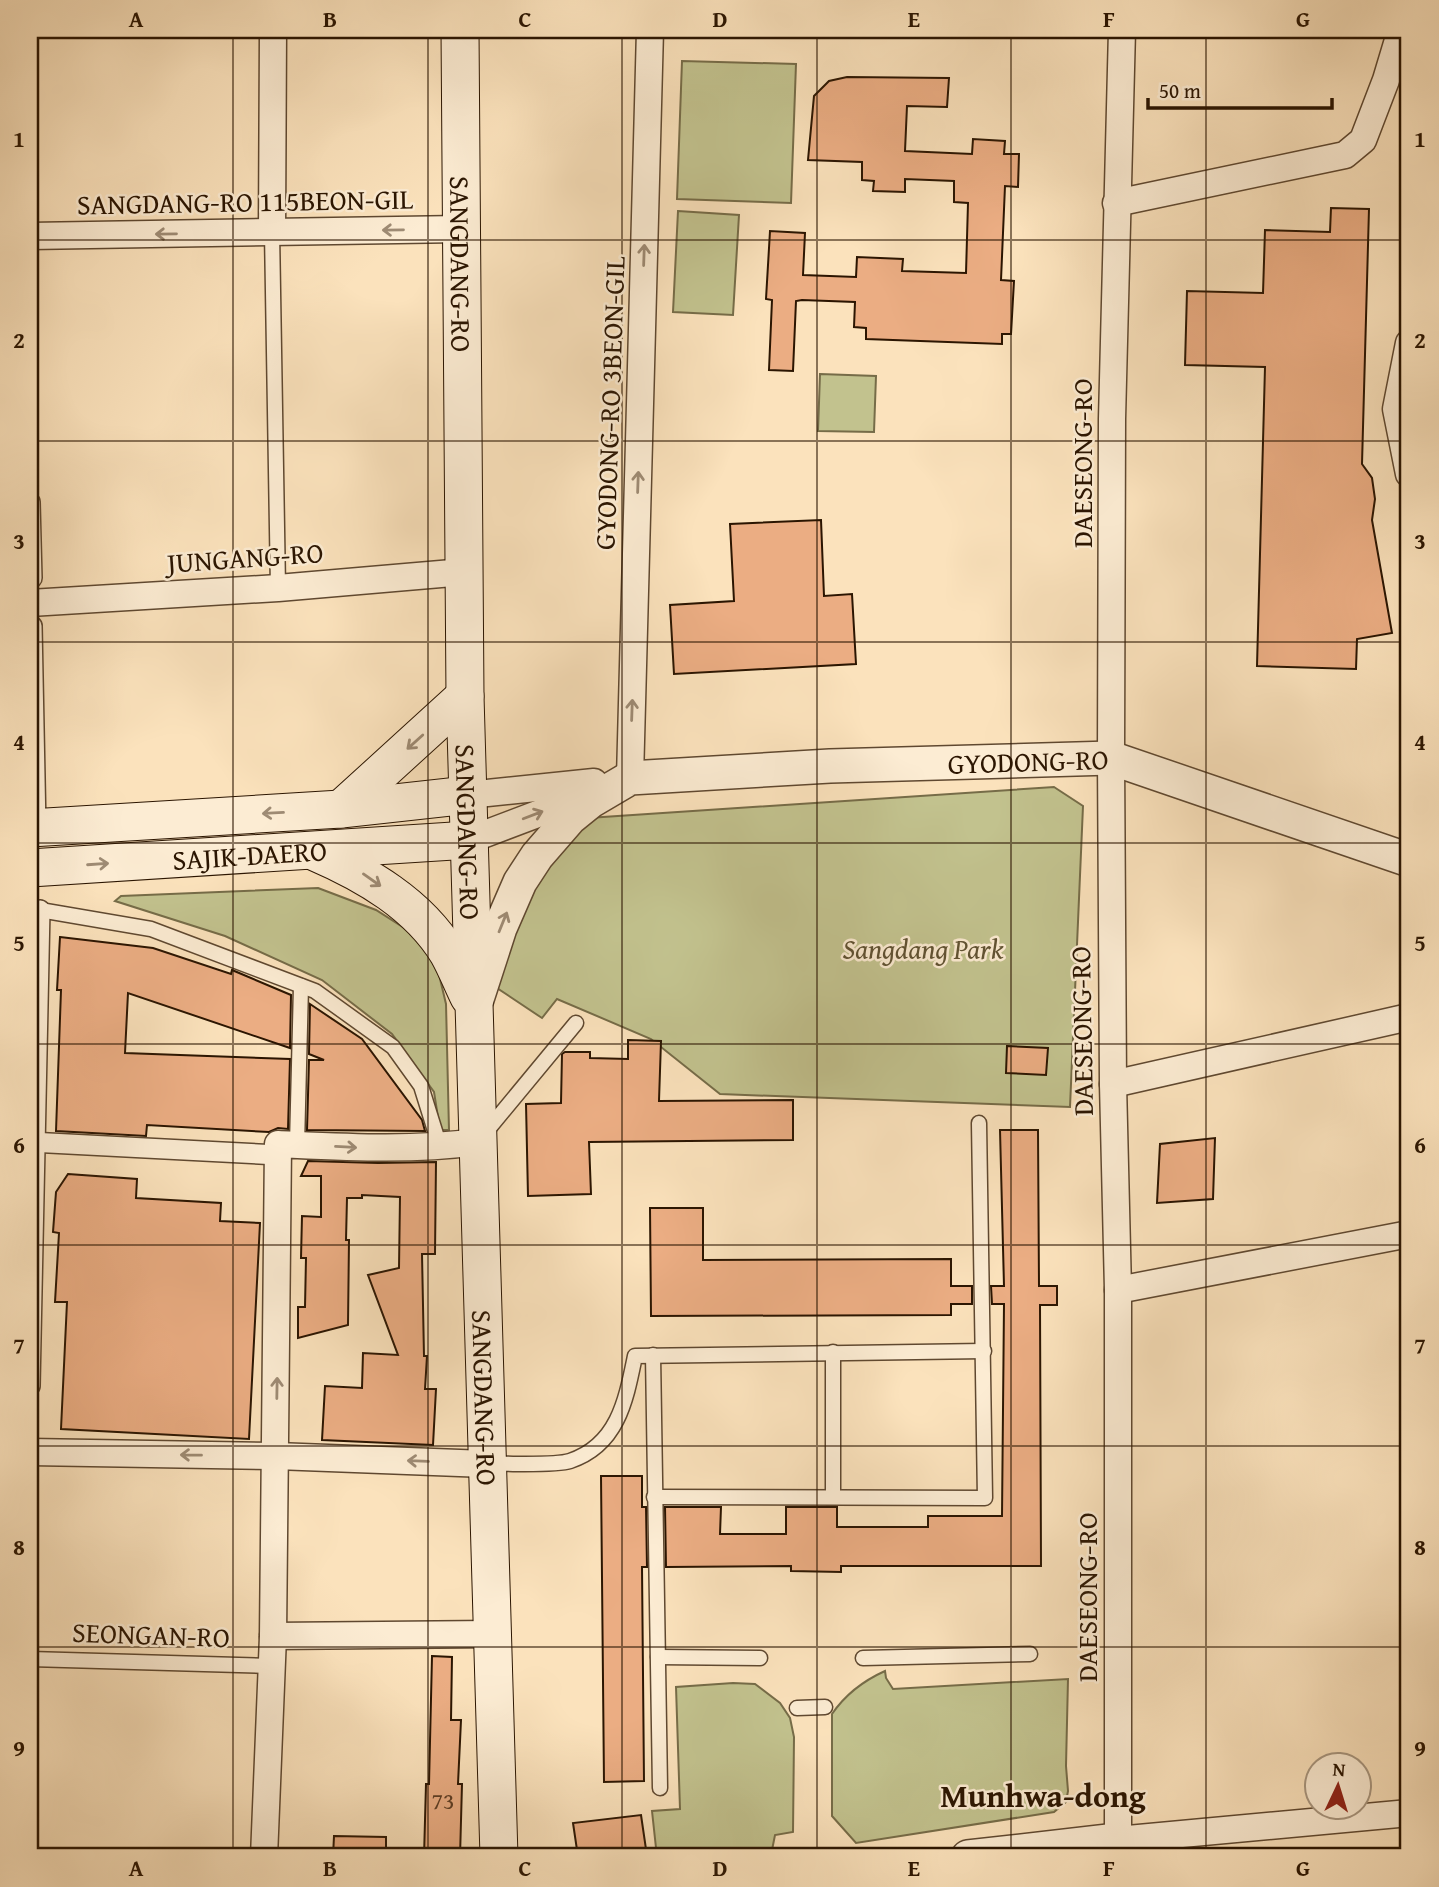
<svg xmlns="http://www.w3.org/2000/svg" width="1439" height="1887" viewBox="0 0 1439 1887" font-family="'Gentium Book Plus',serif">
<rect width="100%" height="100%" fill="#fbe2bc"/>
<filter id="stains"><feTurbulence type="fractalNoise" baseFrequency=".00286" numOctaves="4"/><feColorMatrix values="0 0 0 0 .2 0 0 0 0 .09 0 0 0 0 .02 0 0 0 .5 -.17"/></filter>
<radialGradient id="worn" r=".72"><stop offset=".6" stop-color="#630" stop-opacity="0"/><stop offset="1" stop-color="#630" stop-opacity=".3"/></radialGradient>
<g fill="#c2c28e" stroke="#766c48" stroke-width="2">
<polygon points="682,61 796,64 791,203 677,199"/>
<polygon points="678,211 739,215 733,315 673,312"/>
<polygon points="820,374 876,376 874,432 818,431"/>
<polygon points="1054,787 1083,806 1070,1107 720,1094 651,1039 557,999 542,1018 494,986 536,872 588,818"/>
<polygon points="318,888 376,910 412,933 436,962 446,1004 449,1130 440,1130 434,1092 392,1034 322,980 225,936 115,901 121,896"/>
<path d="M 885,1671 L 886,1678 L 893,1689 L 1068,1679 L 1066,1766 L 1068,1791 L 1066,1802 L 1054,1812 L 856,1843 L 832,1816 L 832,1714 C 845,1695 865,1680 885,1671 Z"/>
<polygon points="733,1683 755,1684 780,1703 790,1718 794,1737 793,1832 775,1835 772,1850 721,1857 657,1857 652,1811 680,1809 676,1687"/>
</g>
<g fill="#ebad83" stroke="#2b1501" stroke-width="2">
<polygon points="847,77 949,78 947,107 907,106 905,151 972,154 973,139 1005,141 1004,154 1019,154 1018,187 1005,186 1001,280 1014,281 1011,334 1002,334 1002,344 866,339 866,328 854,327 855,302 802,300 796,301 793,371 769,370 772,300 766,299 770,231 805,233 803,275 856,277 857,257 903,259 902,271 966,273 968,203 954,202 954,181 905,179 905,192 873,191 874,181 862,180 862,162 808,160 814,96 829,81"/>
<polygon points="1331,208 1369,209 1362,464 1372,478 1375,499 1372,520 1392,633 1357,639 1356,669 1257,666 1265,367 1185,365 1187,291 1263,293 1265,230 1330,232"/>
<polygon points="821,520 824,596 852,594 856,664 674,674 670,605 734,601 730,524"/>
<polygon points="60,937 153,948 231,974 232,970 291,995 290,1048 128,993 125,1053 290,1059 288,1129 278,1128 269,1132 147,1125 146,1136 56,1131 61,990 57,990"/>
<polygon points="310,1004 362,1039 422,1120 425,1131 307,1130 309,1060 324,1060 309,1054"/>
<polygon points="628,1040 661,1041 659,1101 793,1100 793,1140 589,1142 591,1194 528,1196 526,1104 561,1103 562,1054 565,1052 590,1052 590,1058 628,1059"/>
<polygon points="1007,1046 1048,1048 1046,1075 1006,1073"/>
<polygon points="1000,1130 1038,1130 1039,1286 1057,1286 1057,1305 1040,1305 1041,1566 841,1566 841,1572 791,1571 791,1566 666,1567 665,1507 721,1507 720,1534 786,1534 786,1507 837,1507 837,1527 928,1527 928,1516 1002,1516 1004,1304 992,1304 991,1286 1004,1286"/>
<polygon points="1215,1138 1213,1199 1157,1203 1160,1144"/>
<polygon points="308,1161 378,1163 436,1162 435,1254 422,1254 424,1356 427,1356 425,1389 436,1389 433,1445 322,1440 325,1386 362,1388 363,1353 398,1355 368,1275 399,1268 400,1197 362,1195 362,1198 347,1198 346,1240 349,1240 348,1325 298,1338 298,1307 305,1307 306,1258 301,1258 302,1216 321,1217 321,1176 301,1176"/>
<polygon points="68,1174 137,1179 136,1198 221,1203 220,1221 260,1223 249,1439 61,1429 67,1302 55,1302 59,1233 53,1232 56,1192"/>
<polygon points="650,1208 703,1208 703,1260 951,1259 951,1286 972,1286 972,1304 951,1304 951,1315 651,1316"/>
<polygon points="601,1476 642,1476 642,1507 646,1507 647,1567 642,1567 644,1781 604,1782"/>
<polygon points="432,1656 452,1657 451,1720 461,1720 458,1784 462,1784 460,1857 424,1857 426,1784 429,1784"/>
<polygon points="641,1815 647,1856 581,1857 577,1850 573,1823"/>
<polygon points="334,1836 386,1837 386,1857 333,1857"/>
</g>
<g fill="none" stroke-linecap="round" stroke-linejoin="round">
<defs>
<g id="service">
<polyline points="272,232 278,588"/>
<polyline points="40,910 151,929 315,991 393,1047 421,1086 440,1147"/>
<polyline points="1409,1094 1409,1101"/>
<polyline points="485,1133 576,1023"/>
<polyline points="297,1145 301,986"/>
<polyline points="833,1352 833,1496"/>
<polyline points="653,1355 660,1788"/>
<path d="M 488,1464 C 506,1463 555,1466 570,1461 C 618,1445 626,1400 635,1356 L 984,1351"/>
<polyline points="654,1497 985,1498 979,1123"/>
<polyline points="658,1657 760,1658"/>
<polyline points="863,1658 1030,1654"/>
<polyline points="30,1659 271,1666"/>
<polyline points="797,1708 825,1707"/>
</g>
<g id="pedestrian">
<polyline points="30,502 32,578"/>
<polyline points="32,626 36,828"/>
<polyline points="30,1142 278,1155"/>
<polyline points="30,1386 40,910"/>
</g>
<g id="minor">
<polyline points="1116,203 1345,155 1363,140 1386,80 1401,30"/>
<polyline points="272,232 273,30"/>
<polyline points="30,236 461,229"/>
<polyline points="1409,343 1396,409 1409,474"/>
<polyline points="30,603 278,588 464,572"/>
<polyline points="630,778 650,30"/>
<polyline points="468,795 594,782"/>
<polyline points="469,840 593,793"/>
<polyline points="1113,1084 1409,1017"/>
<polyline points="1118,1290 1409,1234"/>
<polyline points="30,1452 276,1456 486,1464"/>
<polyline points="273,1636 491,1634"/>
<polyline points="1117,1840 1409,1813"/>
<path d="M 264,1857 L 273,1636 L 278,1144 C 345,1147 411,1151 477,1142"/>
<polyline points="1118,1857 1118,1290 1113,1084 1111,758 1112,419 1122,30"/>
</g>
<g id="tertiary">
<path id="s1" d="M 477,999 L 500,928 L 520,882 L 537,856 L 570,818 L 591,801 L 630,778 L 830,766 L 1111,758 L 1409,860"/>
<polyline points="968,1857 1117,1840"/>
</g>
<g id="secondary">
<path id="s2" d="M 460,30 L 465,696 L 499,1857"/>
<polyline points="341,809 465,696"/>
<polyline points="30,828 341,809 468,795"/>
<path d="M 315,852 C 366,874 418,904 448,953 C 456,967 462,983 469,997"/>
<path id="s3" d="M 30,868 L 469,840"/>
</g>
</defs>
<use href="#service" stroke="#5f4830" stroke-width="17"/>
<use href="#pedestrian" stroke="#5f4830" stroke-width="22"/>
<use href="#minor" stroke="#5f4830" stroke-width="29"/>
<use href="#tertiary" stroke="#5f4830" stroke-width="36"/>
<use href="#secondary" stroke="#2b1501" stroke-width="39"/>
<use href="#service" stroke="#fcecd3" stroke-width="14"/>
<use href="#pedestrian" stroke="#fcecd3" stroke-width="19"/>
<use href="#minor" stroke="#fcecd3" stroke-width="26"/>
<use href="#tertiary" stroke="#fcecd3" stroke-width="33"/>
<use href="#secondary" stroke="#fcecd3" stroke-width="37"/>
</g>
<defs><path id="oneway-shaft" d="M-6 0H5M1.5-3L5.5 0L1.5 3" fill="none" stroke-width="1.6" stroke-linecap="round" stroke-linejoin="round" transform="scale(1.75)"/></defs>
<g stroke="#9e8b74">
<use href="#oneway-shaft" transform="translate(393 230) rotate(179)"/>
<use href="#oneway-shaft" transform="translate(166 234) rotate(179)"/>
<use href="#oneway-shaft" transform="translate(644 255) rotate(-88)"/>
<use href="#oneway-shaft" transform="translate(638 482) rotate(-88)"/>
<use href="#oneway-shaft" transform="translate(632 710) rotate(-88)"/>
<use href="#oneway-shaft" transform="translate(415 742) rotate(138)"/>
<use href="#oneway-shaft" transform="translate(273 813) rotate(177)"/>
<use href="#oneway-shaft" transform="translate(533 815) rotate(-21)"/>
<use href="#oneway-shaft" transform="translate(98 864) rotate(-4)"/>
<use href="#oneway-shaft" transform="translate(372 880) rotate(35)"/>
<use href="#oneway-shaft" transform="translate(503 922) rotate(-68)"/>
<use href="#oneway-shaft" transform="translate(346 1147) rotate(3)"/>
<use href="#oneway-shaft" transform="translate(277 1388) rotate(-89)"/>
<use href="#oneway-shaft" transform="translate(191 1455) rotate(-179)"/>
<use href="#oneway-shaft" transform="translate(418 1461) rotate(-178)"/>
</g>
<path fill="none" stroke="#2b1501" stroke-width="2" stroke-opacity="0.55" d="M 233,30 L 233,1857M 428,30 L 428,1857M 622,30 L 622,1857M 817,30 L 817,1857M 1011,30 L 1011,1857M 1206,30 L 1206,1857M 30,240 L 1409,240M 30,441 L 1409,441M 30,642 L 1409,642M 30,843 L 1409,843M 30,1044 L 1409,1044M 30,1245 L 1409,1245M 30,1446 L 1409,1446M 30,1647 L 1409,1647"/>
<g text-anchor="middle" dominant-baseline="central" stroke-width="5" stroke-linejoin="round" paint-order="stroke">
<g font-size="24" fill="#5b3b22">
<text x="443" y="1800">73</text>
</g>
<g font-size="28" fill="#2b1501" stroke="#fcecd3">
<text transform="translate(245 201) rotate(-1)">SANGDANG-RO 115BEON-GIL</text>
<text stroke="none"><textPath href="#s2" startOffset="234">SANGDANG-RO</textPath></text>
<text transform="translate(609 403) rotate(-88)">GYODONG-RO 3BEON-GIL</text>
<text transform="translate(1081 463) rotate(-90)">DAESEONG-RO</text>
<text transform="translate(245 557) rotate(-4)">JUNGANG-RO</text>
<text stroke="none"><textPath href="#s1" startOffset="677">GYODONG-RO</textPath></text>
<text stroke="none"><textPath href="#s2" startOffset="802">SANGDANG-RO</textPath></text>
<text stroke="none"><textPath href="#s3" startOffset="220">SAJIK-DAERO</textPath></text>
<text transform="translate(1081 1031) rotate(-91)">DAESEONG-RO</text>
<text stroke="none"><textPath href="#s2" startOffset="1368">SANGDANG-RO</textPath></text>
<text transform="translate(1086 1597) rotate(-90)">DAESEONG-RO</text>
<text transform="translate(151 1634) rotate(2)">SEONGAN-RO</text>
</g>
<g font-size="28" font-style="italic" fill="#605232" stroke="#fcecd3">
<text x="923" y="948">Sangdang Park</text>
</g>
<g font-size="32" font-weight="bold" fill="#2b1501" stroke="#fcecd3">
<text x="1043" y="1795">Munhwa-dong</text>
</g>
</g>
<rect width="1439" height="1887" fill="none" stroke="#fbe2bc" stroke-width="77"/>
<g transform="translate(1338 1786) rotate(4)"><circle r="33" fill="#fcecd3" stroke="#a8967f" stroke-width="2"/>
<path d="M0-5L12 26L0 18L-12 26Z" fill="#8f2418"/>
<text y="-10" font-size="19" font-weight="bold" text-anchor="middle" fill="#2b1501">N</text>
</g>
<path d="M1148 98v10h184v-10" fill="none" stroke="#2b1501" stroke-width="3.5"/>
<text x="1159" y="98" font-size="21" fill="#2b1501" stroke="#fcecd3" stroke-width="5" paint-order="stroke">50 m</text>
<rect x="38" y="38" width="1362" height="1810" fill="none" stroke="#2b1501" stroke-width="2.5"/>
<g font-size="23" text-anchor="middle" font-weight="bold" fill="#2b1501">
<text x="136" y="27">A</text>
<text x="330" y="27">B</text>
<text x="525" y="27">C</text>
<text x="720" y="27">D</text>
<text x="914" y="27">E</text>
<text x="1109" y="27">F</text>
<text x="1303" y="27">G</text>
<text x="19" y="147">1</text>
<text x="1420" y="147">1</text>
<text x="19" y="348">2</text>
<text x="1420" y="348">2</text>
<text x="19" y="549">3</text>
<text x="1420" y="549">3</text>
<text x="19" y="750">4</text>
<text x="1420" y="750">4</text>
<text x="19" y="951">5</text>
<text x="1420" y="951">5</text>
<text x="19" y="1153">6</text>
<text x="1420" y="1153">6</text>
<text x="19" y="1354">7</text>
<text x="1420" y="1354">7</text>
<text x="19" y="1555">8</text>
<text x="1420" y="1555">8</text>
<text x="19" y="1756">9</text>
<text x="1420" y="1756">9</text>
<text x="136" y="1876">A</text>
<text x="330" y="1876">B</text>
<text x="525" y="1876">C</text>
<text x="720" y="1876">D</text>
<text x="914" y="1876">E</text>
<text x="1109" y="1876">F</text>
<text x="1303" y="1876">G</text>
</g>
<rect width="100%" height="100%" filter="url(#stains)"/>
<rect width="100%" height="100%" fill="url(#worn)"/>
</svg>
